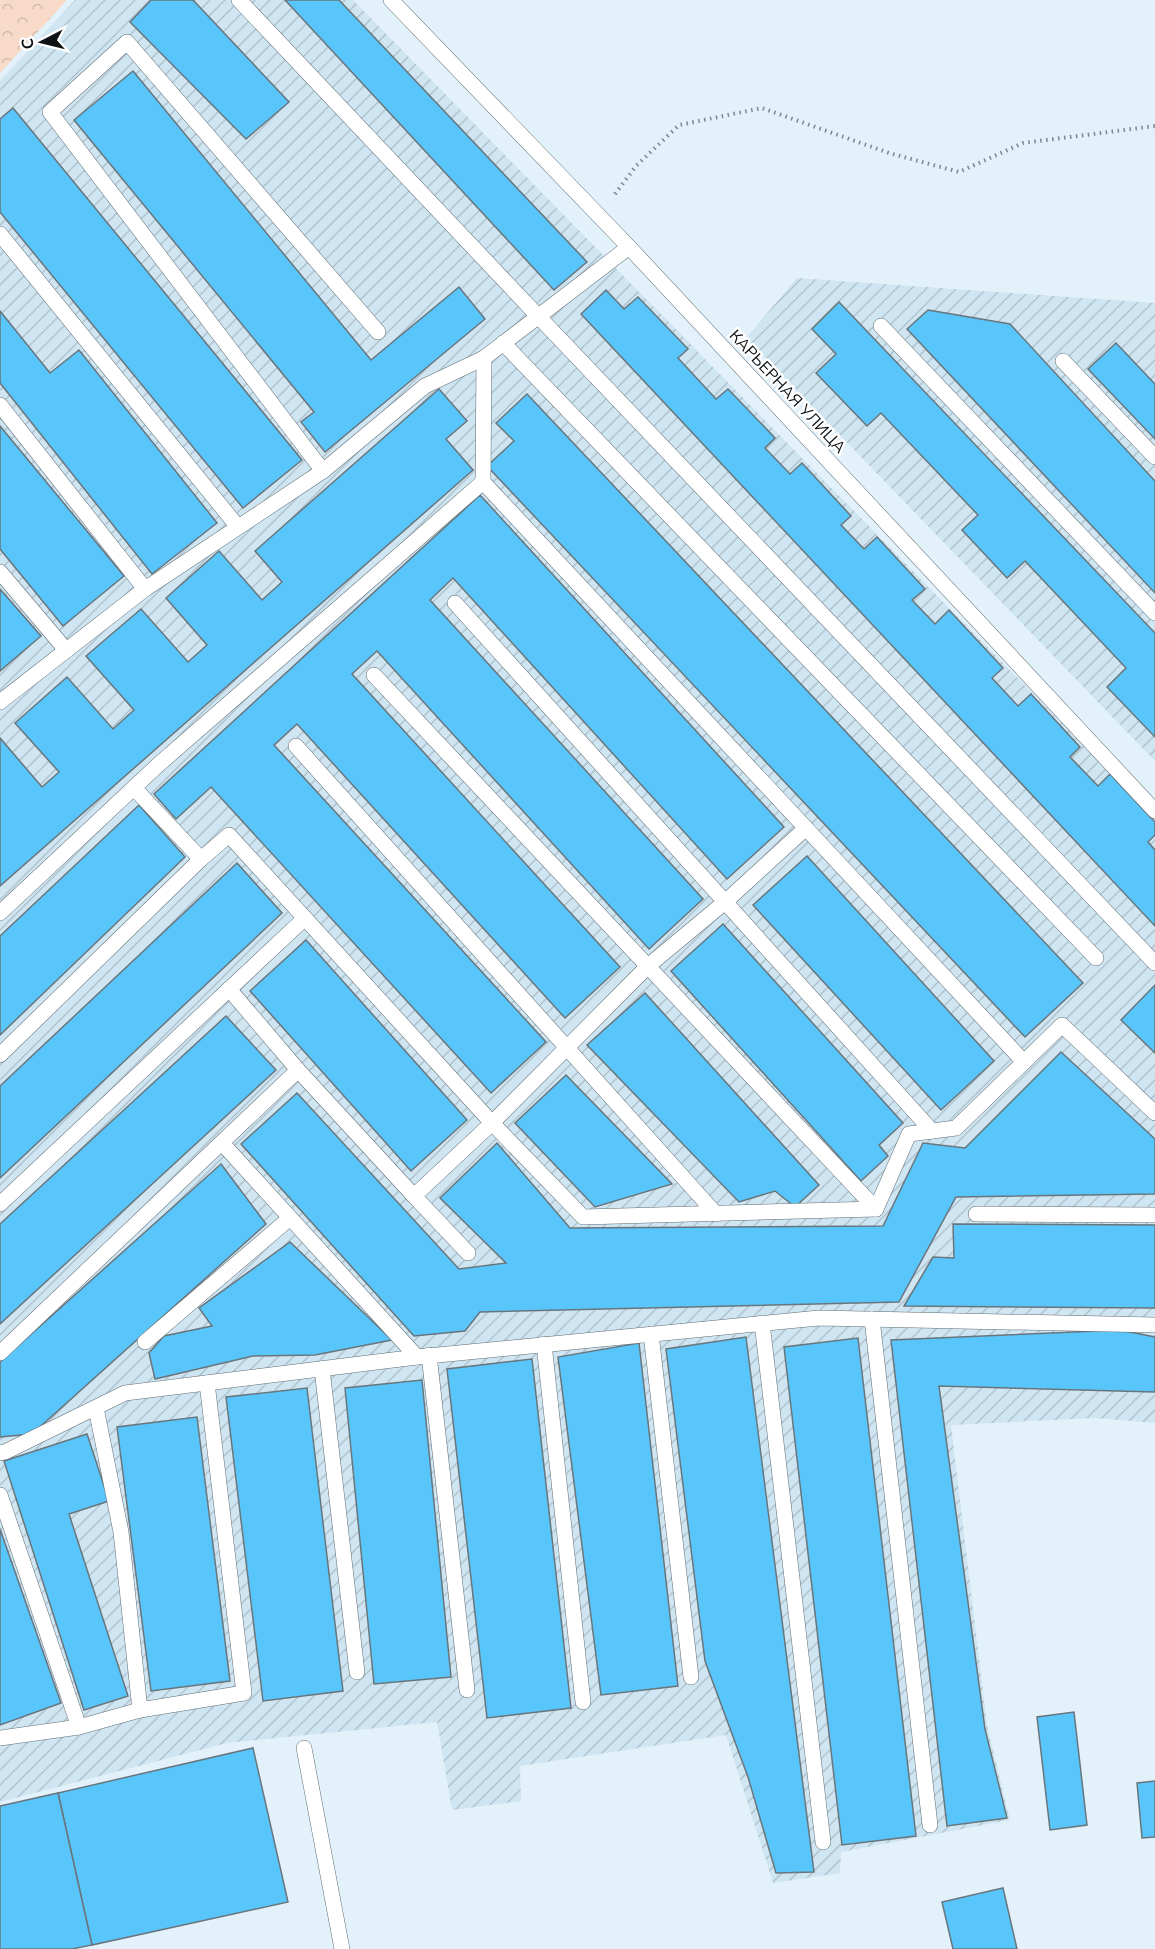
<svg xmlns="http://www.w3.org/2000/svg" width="1155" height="1949" viewBox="0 0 1155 1949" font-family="Mulish,sans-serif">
<defs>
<pattern id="industrial-furrows" width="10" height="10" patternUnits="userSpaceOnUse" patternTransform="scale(1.5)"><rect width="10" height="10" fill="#cfe5f1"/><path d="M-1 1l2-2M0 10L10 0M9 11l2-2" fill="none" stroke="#b1c3ce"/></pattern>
<pattern id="forest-crowns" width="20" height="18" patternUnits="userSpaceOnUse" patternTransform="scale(1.5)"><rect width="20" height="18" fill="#f7dac8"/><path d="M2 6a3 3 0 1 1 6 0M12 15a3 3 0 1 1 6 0" fill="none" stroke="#d3baab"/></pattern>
</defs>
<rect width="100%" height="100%" fill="#e3f1fa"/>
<g fill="url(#industrial-furrows)">
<polygon points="75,0 353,0 1155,818 1155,1423 1095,1418 951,1425 987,1725 1010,1820 841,1852 840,1873 773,1883 726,1735 520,1766 521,1801 452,1810 437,1722 227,1743 0,1802 0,81"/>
<polygon points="797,278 1155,303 1155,761 746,338"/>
</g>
<polygon fill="url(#forest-crowns)" points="0,0 67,0 0,73"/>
<g fill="#59c6fb" stroke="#69757d" stroke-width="1.5">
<polygon points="151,0 193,0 289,102 246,139 130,22"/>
<polygon points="285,0 339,0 587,262 554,290"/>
<polygon points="133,71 371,360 459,287 485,319 325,452 301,422 314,412 74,120"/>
<polygon points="13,108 302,460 243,508 0,212 0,119"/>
<polygon points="606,290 624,309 638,297 688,349 678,358 716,399 728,389 775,438 765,448 790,474 802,463 851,516 841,525 864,549 877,537 925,589 912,600 935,624 949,610 1003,668 992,678 1018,706 1031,694 1080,747 1070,757 1098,786 1110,774 1155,822 1155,835 1148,842 1155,850 1155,926 581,314"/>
<polygon points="839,302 1155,633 1155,737 1107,687 1126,668 1025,561 1007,578 962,530 978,515 881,413 867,426 816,373 836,354 812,329"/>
<polygon points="928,310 1010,324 1155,481 1155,593 907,329"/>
<polygon points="0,311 50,373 79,350 217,523 152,574 0,383"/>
<polygon points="1116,343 1155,384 1155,439 1088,369"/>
<polygon points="439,389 467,421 446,439 473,470 0,886 0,738 42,787 59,772 15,723 67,677 113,729 134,710 86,656 141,609 188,662 207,645 166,598 219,551 262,600 282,582 255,551"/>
<polygon points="527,394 1083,983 1025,1037 487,466 514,441 496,423"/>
<polygon points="0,426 124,576 63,626 0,549"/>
<polygon points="480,495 784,827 727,879 453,578 430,600 703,899 649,949 377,651 352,674 620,967 565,1018 297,724 274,745 546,1042 491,1093 211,787 176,819 154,794"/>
<polygon points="0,589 41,636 0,671"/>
<polygon points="139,805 185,857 0,1035 0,936"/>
<polygon points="807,856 994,1061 941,1110 753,905"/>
<polygon points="237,863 282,913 0,1178 0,1086"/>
<polygon points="723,924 903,1123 879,1145 888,1156 861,1181 671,971"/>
<polygon points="306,940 467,1120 411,1171 250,991"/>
<polygon points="1155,985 1155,1053 1121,1020"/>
<polygon points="645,993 819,1185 795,1207 775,1191 739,1202 587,1045"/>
<polygon points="226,1016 276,1070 0,1324 0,1224"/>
<polygon points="1061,1052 1155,1139 1155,1194 956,1197 899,1302 480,1312 465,1331 414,1336 241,1144 297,1093 459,1269 506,1263 440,1198 497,1143 570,1228 883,1226 923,1143 965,1148"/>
<polygon points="566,1075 672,1184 595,1207 515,1123"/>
<polygon points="221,1164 266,1224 32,1434 0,1437 0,1362"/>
<polygon points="953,1224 1155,1225 1155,1308 904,1306 933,1257 954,1258"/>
<polygon points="290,1242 392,1340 315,1355 253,1356 155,1379 149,1353 164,1336 212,1326 199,1308"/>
<polygon points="1120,1330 1155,1337 1155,1392 939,1386 985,1729 1007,1818 947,1826 891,1340"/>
<polygon points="746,1337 814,1872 776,1873 748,1777 705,1661 666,1349"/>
<polygon points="858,1338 916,1836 842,1845 784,1347"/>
<polygon points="639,1343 678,1686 601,1695 558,1357"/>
<polygon points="532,1359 571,1708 487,1718 447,1369"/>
<polygon points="422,1380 451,1677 374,1684 345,1388"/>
<polygon points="307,1388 343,1691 263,1701 226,1397"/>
<polygon points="197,1417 230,1681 151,1691 117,1427"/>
<polygon points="87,1434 109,1501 69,1514 128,1696 84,1710 4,1461"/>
<polygon points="0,1529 61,1703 0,1725"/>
<polygon points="1074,1712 1087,1825 1050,1830 1037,1717"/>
<polygon points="253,1748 288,1902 92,1945 58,1793"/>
<polygon points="1155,1781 1155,1837 1142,1838 1137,1783"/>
<polygon points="58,1793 92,1945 72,1949 0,1949 0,1806"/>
<polygon points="1003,1888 1017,1949 953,1949 942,1902"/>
</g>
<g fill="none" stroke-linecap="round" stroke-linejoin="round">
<defs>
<g id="service">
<polyline points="239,0 538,316 1155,963"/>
<polyline points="391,0 629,247 1155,811"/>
<polyline points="0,234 238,527"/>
<polyline points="881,326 1155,613"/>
<polyline points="378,332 127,42 50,112 323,471 425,386 484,358"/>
<polyline points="503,343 1096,958"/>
<polyline points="1063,361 1155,457"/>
<polyline points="0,405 145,589"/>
<polyline points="483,482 1024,1062"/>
<polyline points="0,572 66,650"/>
<polyline points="455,603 932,1131"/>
<polyline points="374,675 876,1209"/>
<polyline points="0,702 145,589 323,471"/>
<polyline points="296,746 716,1214"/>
<polyline points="134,788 201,859 229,835 492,1123 648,966 725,902 806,828"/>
<polyline points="0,913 158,765 483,482 484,358 629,247"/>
<polyline points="229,989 298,1070"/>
<polyline points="0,1055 201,859"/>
<polyline points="222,1143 417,1357 819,1318 1155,1325"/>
<polyline points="414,1196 468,1253"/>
<polyline points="0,1204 305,918"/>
<polyline points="976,1214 1155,1215"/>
<polyline points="872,1319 930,1825"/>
<polyline points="762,1323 823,1842"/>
<polyline points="651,1334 691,1677"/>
<polyline points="145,1342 290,1218"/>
<polyline points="544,1344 583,1702"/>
<polyline points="0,1353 298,1070 414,1196 492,1123 583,1217 876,1209 909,1134 956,1128 1062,1025 1155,1113"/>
<polyline points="429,1355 467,1690"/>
<polyline points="322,1369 357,1672"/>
<polyline points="96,1408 121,1532 140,1710"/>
<polyline points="0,1453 5,1452 125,1393 417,1357"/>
<polyline points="0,1495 79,1727"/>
<polyline points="0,1738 79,1727 140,1710 244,1693 207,1383"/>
<polyline points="304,1748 342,1949"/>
</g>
</defs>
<use href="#service" stroke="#616e75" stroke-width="16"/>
<polyline stroke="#7d868d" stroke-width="4" stroke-dasharray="1.5 4.5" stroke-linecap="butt" points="615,194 636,166 679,125 762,108 889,153 959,172 1023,143 1155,126"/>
<use href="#service" stroke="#fff" stroke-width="15"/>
</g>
<g text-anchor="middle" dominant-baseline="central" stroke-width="5" stroke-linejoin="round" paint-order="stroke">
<g font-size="16" fill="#0e1215" stroke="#fff">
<text transform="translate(788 391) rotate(47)">КАРЬЕРНАЯ УЛИЦА</text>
</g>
</g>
<g transform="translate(42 42) rotate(263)" stroke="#ffffff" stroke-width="4.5" paint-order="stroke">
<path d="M0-4.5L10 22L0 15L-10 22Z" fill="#0e1215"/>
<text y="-9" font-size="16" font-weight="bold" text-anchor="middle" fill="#0e1215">С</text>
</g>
</svg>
